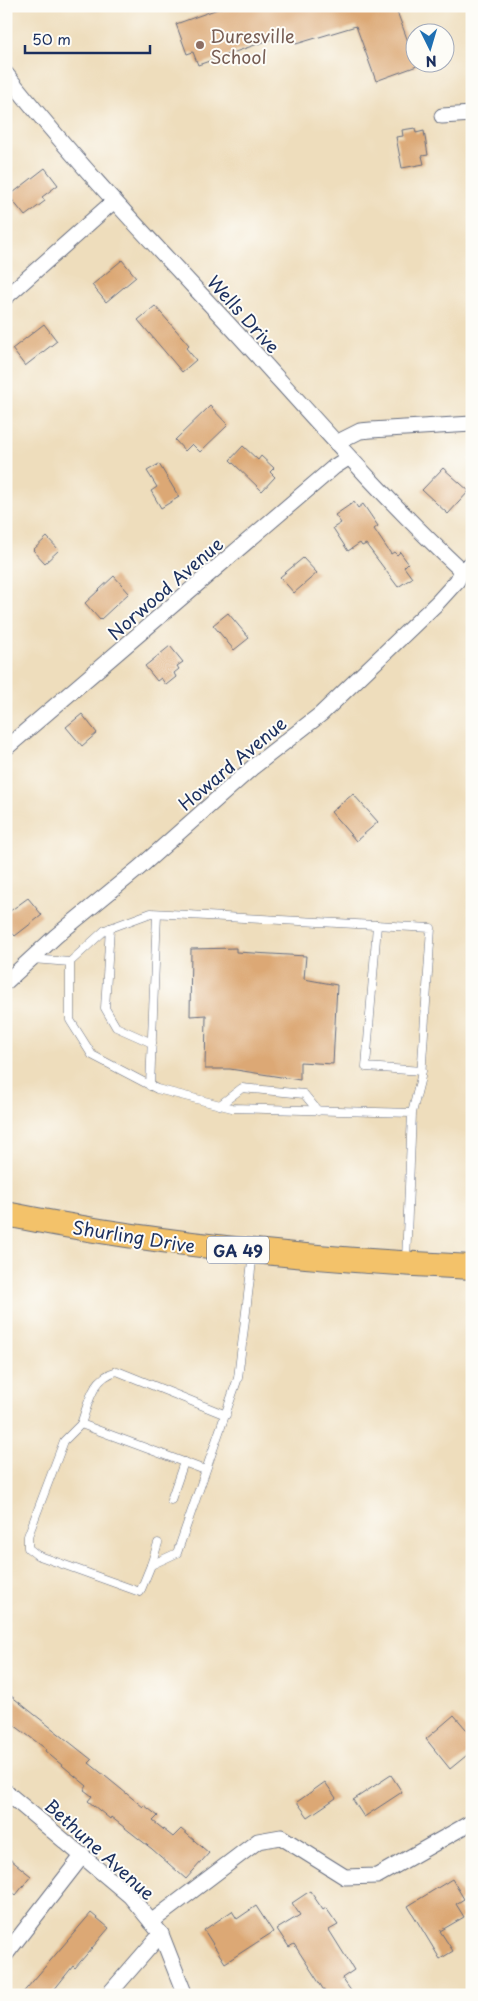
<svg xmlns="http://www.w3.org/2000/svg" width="478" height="2001" viewBox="0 0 478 2001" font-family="'Playpen Sans',sans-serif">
<rect width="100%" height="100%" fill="#fdfcf7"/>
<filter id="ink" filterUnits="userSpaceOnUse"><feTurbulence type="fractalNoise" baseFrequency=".02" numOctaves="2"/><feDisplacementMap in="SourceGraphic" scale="10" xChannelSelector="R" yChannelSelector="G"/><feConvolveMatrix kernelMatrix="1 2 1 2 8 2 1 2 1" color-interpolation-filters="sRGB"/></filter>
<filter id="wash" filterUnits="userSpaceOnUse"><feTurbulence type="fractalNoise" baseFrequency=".0096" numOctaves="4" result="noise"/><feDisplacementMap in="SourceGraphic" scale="20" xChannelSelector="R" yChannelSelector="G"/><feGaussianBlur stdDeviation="1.12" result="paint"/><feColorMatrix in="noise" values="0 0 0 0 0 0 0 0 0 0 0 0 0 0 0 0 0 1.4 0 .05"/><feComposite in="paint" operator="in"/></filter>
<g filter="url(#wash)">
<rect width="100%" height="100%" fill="#eeddbc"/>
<g id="blocks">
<g fill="#dca874">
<polygon points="226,6 395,6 417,66 376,81 356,26 296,44 292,32 198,65 193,52 187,54 176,24"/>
<polygon points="415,128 416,133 424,131 428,155 422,156 424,164 402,168 396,137 403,136 402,130"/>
<polygon points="45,168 58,185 42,197 45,201 25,216 9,196"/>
<polygon points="122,260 136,277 106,302 92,285"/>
<polygon points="155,306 189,345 186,348 196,360 182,372 138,320"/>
<polygon points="44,324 57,341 25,366 12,349"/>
<polygon points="210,406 228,425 200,452 192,444 185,451 175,440"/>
<polygon points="243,446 258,460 261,456 274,468 270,472 275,477 262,491 230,460"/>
<polygon points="159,464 179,497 161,508 151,491 157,487 147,471"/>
<polygon points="443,468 469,491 448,514 422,490"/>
<polygon points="354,502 358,508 363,504 378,526 374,529 391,554 394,552 397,555 400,552 408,563 404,567 412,578 398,587 366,544 362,546 360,543 348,551 333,528 341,523 335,515"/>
<polygon points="47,537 59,550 45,563 33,550"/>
<polygon points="303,558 317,573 294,593 280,577"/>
<polygon points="114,576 129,593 100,620 85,603"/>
<polygon points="228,613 249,638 234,650 213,625"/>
<polygon points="170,646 183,662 177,666 179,669 174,673 176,677 166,685 161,678 157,681 145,666"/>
<polygon points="82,714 97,733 82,746 66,727"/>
<polygon points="353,794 378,822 356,841 331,812"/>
<polygon points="28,898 42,915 15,936 6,926 6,914"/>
<polygon points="236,948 236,952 306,956 304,979 337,985 333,1064 300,1062 300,1080 230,1069 205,1069 206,1015 190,1016 191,949"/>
<polygon points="6,1692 92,1760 89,1763 143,1807 144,1805 158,1816 153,1821 173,1837 181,1829 209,1853 186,1879 152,1849 111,1817 110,1819 88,1801 92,1796 84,1790 87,1786 45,1751 46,1749 6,1719"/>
<polygon points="454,1715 472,1736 472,1751 450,1769 426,1739"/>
<polygon points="391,1775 402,1792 364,1817 353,1800"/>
<polygon points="325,1782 336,1798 308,1817 297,1802"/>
<polygon points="6,1856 31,1876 16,1895 6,1887"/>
<polygon points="452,1879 464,1899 456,1904 464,1917 440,1931 453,1951 440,1959 408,1906"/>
<polygon points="310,1891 323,1910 326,1908 338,1925 329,1930 354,1970 342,1978 354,1995 327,1995 294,1944 289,1947 277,1929 300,1915 292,1903"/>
<polygon points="256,1906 273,1932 225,1963 204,1930 232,1911 237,1919"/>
<polygon points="91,1913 109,1928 75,1968 73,1966 50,1995 21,1995"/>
</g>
</g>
</g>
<g filter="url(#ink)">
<use href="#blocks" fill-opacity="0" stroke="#656c7f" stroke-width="1"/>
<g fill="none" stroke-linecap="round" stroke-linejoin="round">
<defs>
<g id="lane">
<polyline points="377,925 366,1067 422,1071"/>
<polyline points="110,928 105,1008 116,1027 152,1043"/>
<polyline points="32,959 70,962"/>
<polyline points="150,1086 157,914"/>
<polyline points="220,1105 242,1088 304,1094 318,1111"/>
<polyline points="406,1260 412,1113 421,1077 431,928 151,913 105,930 70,962 70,1020 92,1055 157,1089 232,1108 412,1113"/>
<path d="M 81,1424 C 89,1402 92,1378 117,1371 L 226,1415"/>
<polyline points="205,1470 81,1424 64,1441 28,1536 28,1548 37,1555 140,1592 151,1565 177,1553 238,1378 253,1253"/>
<polyline points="171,1500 184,1462"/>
<polyline points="151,1565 158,1543"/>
</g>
<g id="street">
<path d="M 6,74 C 77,164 156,246 233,329 C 308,411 380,495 462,571"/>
<polyline points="442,116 472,114"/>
<polyline points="6,297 114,201"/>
<polyline points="336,443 360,431 371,430 472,424"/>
<polyline points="6,748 334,467 348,458"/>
<polyline points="6,982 56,936 139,868 253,767 321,714 437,603 457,581 462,571 472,563"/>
<polyline points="6,1792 130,1896 161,1934 185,1995"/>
<polyline points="151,1922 258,1841 281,1837 345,1877 377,1876 472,1822"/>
<polyline points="6,1954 83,1855"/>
<polyline points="108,1995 161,1934"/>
</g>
<path id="primary" d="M 6,1214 C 160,1245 315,1260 472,1267"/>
</defs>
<use href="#lane" stroke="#656c7f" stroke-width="9"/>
<use href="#street" stroke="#656c7f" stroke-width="17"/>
<use href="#primary" stroke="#656c7f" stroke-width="26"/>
<use href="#lane" stroke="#fff" stroke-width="8"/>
<use href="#street" stroke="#fff" stroke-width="15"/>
<use href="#primary" stroke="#f3c26a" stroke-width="24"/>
</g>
</g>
<circle fill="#8d6e63" stroke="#fdfcf7" stroke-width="2" cx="200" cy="45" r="5"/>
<g text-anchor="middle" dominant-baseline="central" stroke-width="4" stroke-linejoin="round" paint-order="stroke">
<rect fill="#fdfcf7" stroke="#5f6c8c" stroke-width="1" x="207" y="1236.5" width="62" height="27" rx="4"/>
<g font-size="16" font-weight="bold" fill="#1b2f5e">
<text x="238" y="1250">GA 49</text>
</g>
<g font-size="18" fill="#785e54" stroke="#fdfcf7" text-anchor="start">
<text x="210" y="35">Duresville<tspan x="210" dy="21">School</tspan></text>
</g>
<g font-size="18" fill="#1b2f5e" stroke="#fdfcf7">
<text transform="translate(244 314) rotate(48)">Wells Drive</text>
<text transform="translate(165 588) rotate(-41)">Norwood Avenue</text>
<text transform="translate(232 763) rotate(-40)">Howard Avenue</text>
<text transform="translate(134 1236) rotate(9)">Shurling Drive</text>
<text transform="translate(100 1849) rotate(42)">Bethune Avenue</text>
</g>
</g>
<rect width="478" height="2001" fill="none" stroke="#fdfcf7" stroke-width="25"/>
<g transform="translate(430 48) rotate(175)"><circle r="24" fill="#fdfcf7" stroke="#a3aaba"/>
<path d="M0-4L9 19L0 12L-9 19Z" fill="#1f6fb2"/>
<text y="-8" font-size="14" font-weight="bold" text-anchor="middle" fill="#1b2f5e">N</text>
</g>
<path d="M25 45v8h125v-8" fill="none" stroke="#1b2f5e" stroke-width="2.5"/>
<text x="32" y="45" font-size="15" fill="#1b2f5e" stroke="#fdfcf7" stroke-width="4" paint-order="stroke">50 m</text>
</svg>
